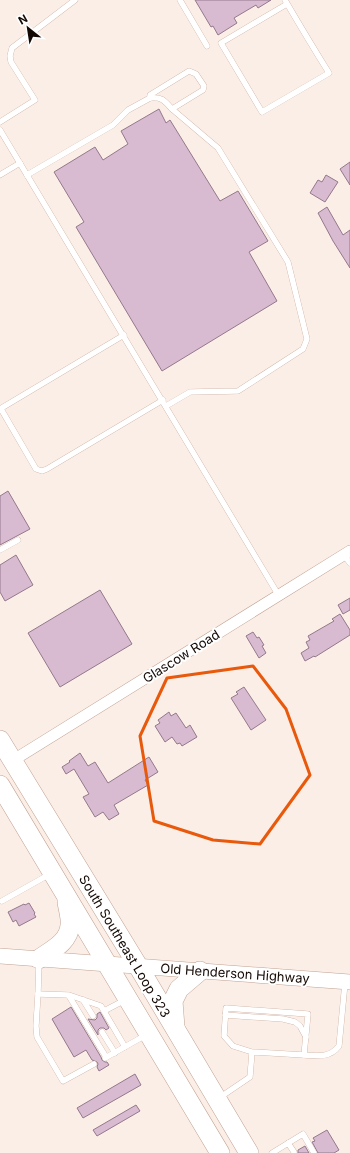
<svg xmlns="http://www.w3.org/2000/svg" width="350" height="1153" viewBox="0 0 350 1153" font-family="Inter,sans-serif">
<rect width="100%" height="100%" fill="#fbeee7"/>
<g fill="#d8bbd0" stroke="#93798c">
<polygon points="195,0 271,0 258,8 256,5 234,18 237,23 218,35 213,26 211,27"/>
<polygon points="159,109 166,123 170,120 220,201 238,191 268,241 249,252 277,301 162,371 76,227 84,222 54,172 95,147 103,160 128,144 121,131"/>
<polygon points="350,162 350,185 340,169"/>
<polygon points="326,175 338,182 325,202 310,193 318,180 322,182"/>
<polygon points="327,207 343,235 350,230 350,268 333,241 318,213"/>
<polygon points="8,491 30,529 0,545 0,496"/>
<polygon points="16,555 33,585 5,601 0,592 0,565"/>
<polygon points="100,590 132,644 60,687 28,633"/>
<polygon points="350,598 350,610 343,614 338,605"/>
<polygon points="340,614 350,630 350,635 315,657 314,656 305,661 301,653 309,648 306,642 310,640 308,636 334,621 332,619"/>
<polygon points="253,632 257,638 259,637 264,645 262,646 266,653 259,658 246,636"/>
<polygon points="244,687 266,720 251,730 231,698 238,694 236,692"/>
<polygon points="169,712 171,716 176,713 186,728 190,725 197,737 182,746 180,743 177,744 172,737 165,742 155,726 160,723 158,720"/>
<polygon points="80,753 88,766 95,762 108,783 149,757 158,772 145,780 148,785 114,805 119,814 109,820 103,812 95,817 83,797 89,794 74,769 66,774 62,767 70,762 69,761"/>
<polygon points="29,903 35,913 34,914 36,917 19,926 16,920 13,922 8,912 24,904 25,905"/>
<polygon points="71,1007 101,1057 102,1060 105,1062 107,1062 109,1065 99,1071 97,1067 98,1064 97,1062 92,1060 86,1050 74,1057 52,1019"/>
<polygon points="100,1012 109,1028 106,1030 104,1028 100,1028 98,1030 98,1035 88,1019 95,1020 97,1018 97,1014"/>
<polygon points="135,1074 141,1085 83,1118 77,1108"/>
<polygon points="136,1105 140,1111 97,1136 93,1130"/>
<polygon points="327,1130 339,1150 334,1153 318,1153 312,1142 315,1141 313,1138"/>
<polygon points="305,1146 309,1153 298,1153 298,1150"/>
</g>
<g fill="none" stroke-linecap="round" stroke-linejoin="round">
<defs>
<g id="lane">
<polyline points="180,0 207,46"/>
<path d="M 285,0 C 299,24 314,49 329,73 L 262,112 L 221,43 L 287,4"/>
<path d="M 150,98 C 162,97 164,100 172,109"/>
<polyline points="0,122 35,100 11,62 10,56 12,48 75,0"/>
<polyline points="0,130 279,596"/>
<polyline points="0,175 20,163"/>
<polyline points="27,175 113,125 128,110 150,98 150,95 189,71 196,74 204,86 203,90 172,109 218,148 288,262 307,339 303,349 238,391 190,392 166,406"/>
<polyline points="0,409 124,335"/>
<polyline points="1,409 36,469 42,471 47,469 163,400"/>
<polyline points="0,550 18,540"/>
<polyline points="344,555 350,563"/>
<polyline points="2,901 50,874"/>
<polyline points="39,962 38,994 36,1026 37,1037 63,1081 94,1064"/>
<polyline points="38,994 69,995 101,1006 125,1047"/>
<polyline points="69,996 106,1057"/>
<polyline points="83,1000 93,1016"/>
<polyline points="104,1011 125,1000"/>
<polyline points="225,1015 283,1019 295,1022 300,1026 306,1037"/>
<polyline points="102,1032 115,1053"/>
<path d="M 304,1055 C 317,1056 330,1058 339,1046 L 345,983"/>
<polyline points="105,1058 146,1035"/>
<polyline points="219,1098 250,1077 252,1052 233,1046 224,1036 226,1008 308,1014 304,1055 252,1052"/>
<polyline points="288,1143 294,1152"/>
<polyline points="272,1153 303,1134 314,1153"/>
</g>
<polyline id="street" points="12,761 350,551"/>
<polyline id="secondary" points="0,956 350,982"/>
<g id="highway">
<polyline points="0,740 138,966 249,1153"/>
<polyline points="0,785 220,1153"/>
<path d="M 39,959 C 52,950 69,942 70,925 C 71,918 68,909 67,902"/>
<polyline points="175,1027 173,1001 179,989 200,971"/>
</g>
</defs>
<use href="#lane" stroke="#c1a292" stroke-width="6"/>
<use href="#street" stroke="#c1a292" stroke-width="12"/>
<use href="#secondary" stroke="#c1a292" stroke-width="16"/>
<use href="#highway" stroke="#c1a292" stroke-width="20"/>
<use href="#lane" stroke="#fff" stroke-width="5.5"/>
<use href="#street" stroke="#fff" stroke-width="11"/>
<use href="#secondary" stroke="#fff" stroke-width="15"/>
<use href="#highway" stroke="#fff" stroke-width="19"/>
</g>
<path fill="none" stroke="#e8590c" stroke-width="3" stroke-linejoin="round" d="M 253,666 L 286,709 L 310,775 L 260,844 L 213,840 L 154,821 L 140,736 L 167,678 Z"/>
<g text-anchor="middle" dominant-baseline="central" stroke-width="4" stroke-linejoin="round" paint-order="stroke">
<g font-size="13" fill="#130904" stroke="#fff">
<text transform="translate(181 656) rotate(-32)">Glascow Road</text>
<text transform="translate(125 946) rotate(59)">South Southeast Loop 323</text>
<text transform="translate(235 973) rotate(4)">Old Henderson Highway</text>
</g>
</g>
<g transform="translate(28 28) rotate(330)" stroke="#ffffff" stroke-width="3" paint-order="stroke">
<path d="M0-3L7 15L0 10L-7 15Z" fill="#130904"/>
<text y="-6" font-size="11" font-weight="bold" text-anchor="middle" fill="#130904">N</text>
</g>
</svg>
